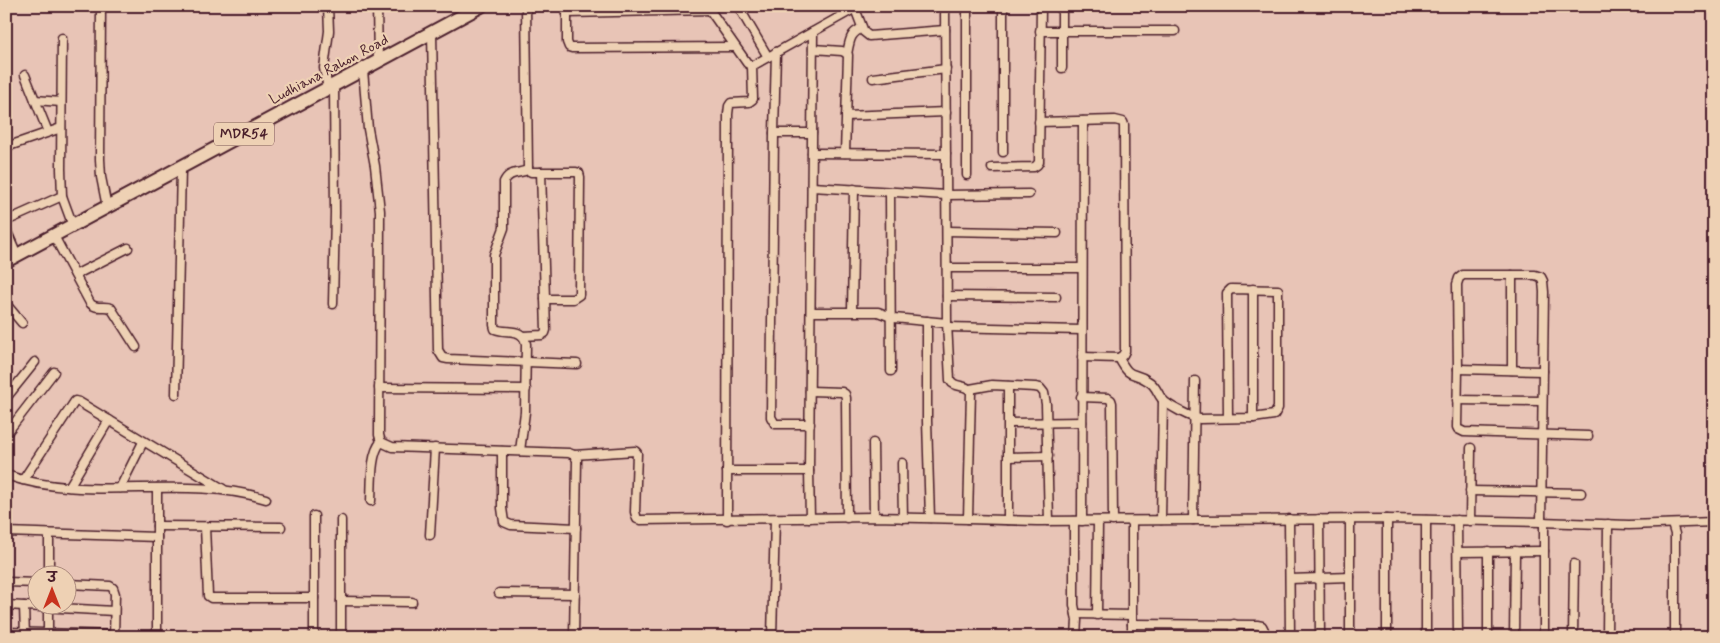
<svg xmlns="http://www.w3.org/2000/svg" width="1720" height="643" viewBox="0 0 1720 643" font-family="Mynerve,'Playpen Sans Deva',sans-serif">
<rect width="100%" height="100%" fill="#e8c4b6"/>
<filter id="ink" filterUnits="userSpaceOnUse"><feTurbulence type="fractalNoise" baseFrequency=".02" numOctaves="2"/><feDisplacementMap in="SourceGraphic" scale="10" xChannelSelector="R" yChannelSelector="G"/><feConvolveMatrix kernelMatrix="1 2 1 2 8 2 1 2 1" color-interpolation-filters="sRGB"/></filter>
<g filter="url(#ink)">
<g fill="none" stroke-linecap="round" stroke-linejoin="round">
<defs>
<g id="minor">
<polyline points="101,6 100,159 101,177 107,207"/>
<polyline points="328,6 329,31 324,68 328,89"/>
<polyline points="377,6 378,62"/>
<polyline points="526,6 528,170 531,172 576,172 579,173 580,177 579,295 573,299 545,299"/>
<polyline points="567,6 567,42 569,47 572,48 735,47"/>
<polyline points="707,6 747,63 752,66 859,6"/>
<polyline points="738,6 768,57"/>
<polyline points="854,6 864,32 869,36 945,30"/>
<polyline points="967,6 967,175"/>
<polyline points="1003,6 1003,152"/>
<polyline points="1062,6 1062,68"/>
<polyline points="567,13 710,10"/>
<polyline points="1040,31 1175,31"/>
<polyline points="432,33 438,350 443,358 448,359 577,364"/>
<polyline points="62,38 61,169 62,196 73,226"/>
<polyline points="813,49 842,51 846,53 848,55 845,153"/>
<polyline points="776,52 774,133 771,417 775,424 810,424"/>
<path d="M 847,54 C 850,41 849,34 862,28"/>
<polyline points="363,70 368,129 375,166 380,211 379,435 381,442 392,447 569,453 574,455 577,460 574,637"/>
<polyline points="25,75 48,132"/>
<polyline points="873,78 946,69"/>
<polyline points="35,100 61,102"/>
<polyline points="846,116 946,112"/>
<polyline points="1039,122 1115,120 1123,122 1124,125 1125,351 1123,355 1119,358 1082,357"/>
<polyline points="774,133 812,133"/>
<polyline points="6,147 61,128"/>
<polyline points="812,153 946,154"/>
<polyline points="992,168 1034,167 1037,165 1039,162 1041,6"/>
<polyline points="812,187 946,195 1029,194"/>
<polyline points="890,192 891,371"/>
<polyline points="6,221 62,196"/>
<polyline points="947,231 1057,233"/>
<path d="M 54,236 L 90,303 C 96,310 104,305 111,308 L 136,347"/>
<polyline points="947,268 1082,268"/>
<polyline points="75,275 128,248"/>
<polyline points="947,296 1056,297"/>
<polyline points="6,304 22,323"/>
<polyline points="333,304 335,213 334,86"/>
<polyline points="852,311 854,189"/>
<polyline points="811,312 878,312 894,318 947,323"/>
<polyline points="927,321 927,421 930,518"/>
<polyline points="948,327 1082,330"/>
<polyline points="523,336 542,335 545,333 546,330 541,172"/>
<path d="M 1119,358 C 1131,381 1132,370 1148,381 C 1156,385 1157,393 1162,399 C 1168,406 1192,418 1200,419 L 1253,418 L 1274,415 L 1278,408 L 1278,290 L 1231,289 L 1227,293 L 1228,418"/>
<polyline points="1458,369 1543,371"/>
<polyline points="1512,370 1512,275"/>
<polyline points="379,388 526,389"/>
<polyline points="970,389 992,385 1035,387 1040,388 1044,393 1046,404 1049,521"/>
<polyline points="810,391 842,392 845,394 846,398 847,518"/>
<polyline points="176,394 181,168"/>
<polyline points="1081,397 1108,398 1111,400 1112,403 1113,521"/>
<polyline points="6,398 35,362"/>
<polyline points="1457,400 1542,401"/>
<polyline points="1253,418 1253,289"/>
<polyline points="1009,423 1082,422"/>
<polyline points="6,434 54,372"/>
<polyline points="873,443 874,517"/>
<polyline points="502,451 502,508 504,522 511,525 576,528"/>
<path d="M 520,451 L 525,412 L 526,344 C 523,327 507,334 495,329 L 494,325 L 494,255 L 504,228 L 504,182 C 509,171 518,174 528,170"/>
<path d="M 574,455 L 635,451 L 637,453 L 635,512 L 637,519 L 641,520 L 874,517 L 968,519 L 971,392 C 966,383 955,389 950,380 L 947,323 L 945,6"/>
<polyline points="1009,457 1048,456"/>
<polyline points="902,463 903,518"/>
<polyline points="727,471 809,471"/>
<path d="M 6,475 C 90,504 182,473 266,499"/>
<polyline points="23,480 75,401 79,402 223,489"/>
<polyline points="69,487 109,420"/>
<polyline points="120,488 143,442"/>
<polyline points="1470,491 1581,493"/>
<path d="M 371,501 C 372,484 370,454 381,442"/>
<polyline points="314,516 314,637"/>
<polyline points="810,518 809,471 813,32"/>
<polyline points="968,519 1037,521 1387,519 1541,522 1629,525 1714,522"/>
<polyline points="1289,519 1290,637"/>
<polyline points="1319,519 1320,637"/>
<polyline points="727,520 728,114 729,106 731,103 749,102 753,99 752,66"/>
<polyline points="1008,520 1008,386"/>
<polyline points="1161,520 1163,400"/>
<polyline points="1193,520 1195,381"/>
<polyline points="1457,520 1458,637"/>
<polyline points="1074,521 1074,605 1077,620 1076,637"/>
<polyline points="1082,521 1083,121"/>
<polyline points="1132,521 1132,637"/>
<polyline points="1470,521 1471,448"/>
<path d="M 1541,522 C 1542,445 1543,369 1544,292 L 1543,281 L 1541,277 L 1535,275 L 1463,275 L 1459,278 L 1457,284 L 1458,369 L 1457,427 L 1458,429 L 1464,432 L 1588,436"/>
<polyline points="1544,522 1544,637"/>
<polyline points="1672,524 1675,534 1675,637"/>
<polyline points="157,526 281,527"/>
<polyline points="205,527 208,596 211,598 314,598"/>
<polyline points="6,532 157,537"/>
<polyline points="430,535 435,448"/>
<polyline points="1458,552 1544,551"/>
<polyline points="49,576 49,534"/>
<polyline points="1290,579 1350,577"/>
<polyline points="6,582 38,583"/>
<polyline points="68,584 110,586 113,588 115,594 114,637"/>
<polyline points="499,593 575,594"/>
<polyline points="341,601 412,602"/>
<polyline points="6,605 114,611"/>
<polyline points="24,606 25,636"/>
<polyline points="1076,614 1132,615"/>
<polyline points="1097,615 1098,521"/>
<polyline points="1132,624 1257,625 1262,626 1264,630 1264,637"/>
<polyline points="6,632 114,635"/>
<polyline points="48,637 48,606"/>
<polyline points="157,637 157,488"/>
<polyline points="341,637 341,520"/>
<polyline points="772,637 775,519"/>
<polyline points="1234,637 1234,624"/>
<polyline points="1350,637 1350,519"/>
<polyline points="1387,637 1387,519"/>
<polyline points="1426,637 1426,520"/>
<polyline points="1488,637 1488,551"/>
<polyline points="1514,637 1515,551"/>
<polyline points="1573,637 1574,564"/>
<polyline points="1607,637 1608,524"/>
</g>
<polyline id="tertiary" points="6,233 16,256"/>
<polyline id="primary" points="6,261 481,6"/>
</defs>
<use href="#minor" stroke="#4a1f2b" stroke-width="11"/>
<use href="#tertiary" stroke="#4a1f2b" stroke-width="14"/>
<use href="#primary" stroke="#4a1f2b" stroke-width="16"/>
<use href="#minor" stroke="#eed1b4" stroke-width="8"/>
<use href="#tertiary" stroke="#eed1b4" stroke-width="10"/>
<use href="#primary" stroke="#eed1b4" stroke-width="12"/>
</g>
</g>
<g text-anchor="middle" dominant-baseline="central" stroke-width="4.5" stroke-linejoin="round" paint-order="stroke">
<rect fill="#eed1b4" stroke="#7b5454" stroke-width="1" x="214" y="122.5" width="60" height="23" rx="4"/>
<g font-size="14" font-weight="bold" fill="#4a1f2b">
<text x="244" y="134">MDR54</text>
</g>
<g font-size="15" fill="#4a1f2b" stroke="#eed1b4">
<text transform="translate(329 70) rotate(-28)">Ludhiana Rahon Road</text>
</g>
</g>
<rect width="1720" height="643" fill="none" stroke="#eed1b4" stroke-width="25"/>
<rect x="12" y="12" width="1695" height="618" fill="none" stroke="#4a1f2b" stroke-width="2" filter="url(#ink)"/>
<g transform="translate(52 590)"><circle r="24" fill="#eed1b4" stroke="#ac8a7d"/>
<path d="M0-4L9 19L0 12L-9 19Z" fill="#c8321e"/>
<text y="-8" font-size="14" font-weight="bold" text-anchor="middle" fill="#4a1f2b">उ</text>
</g>
</svg>
